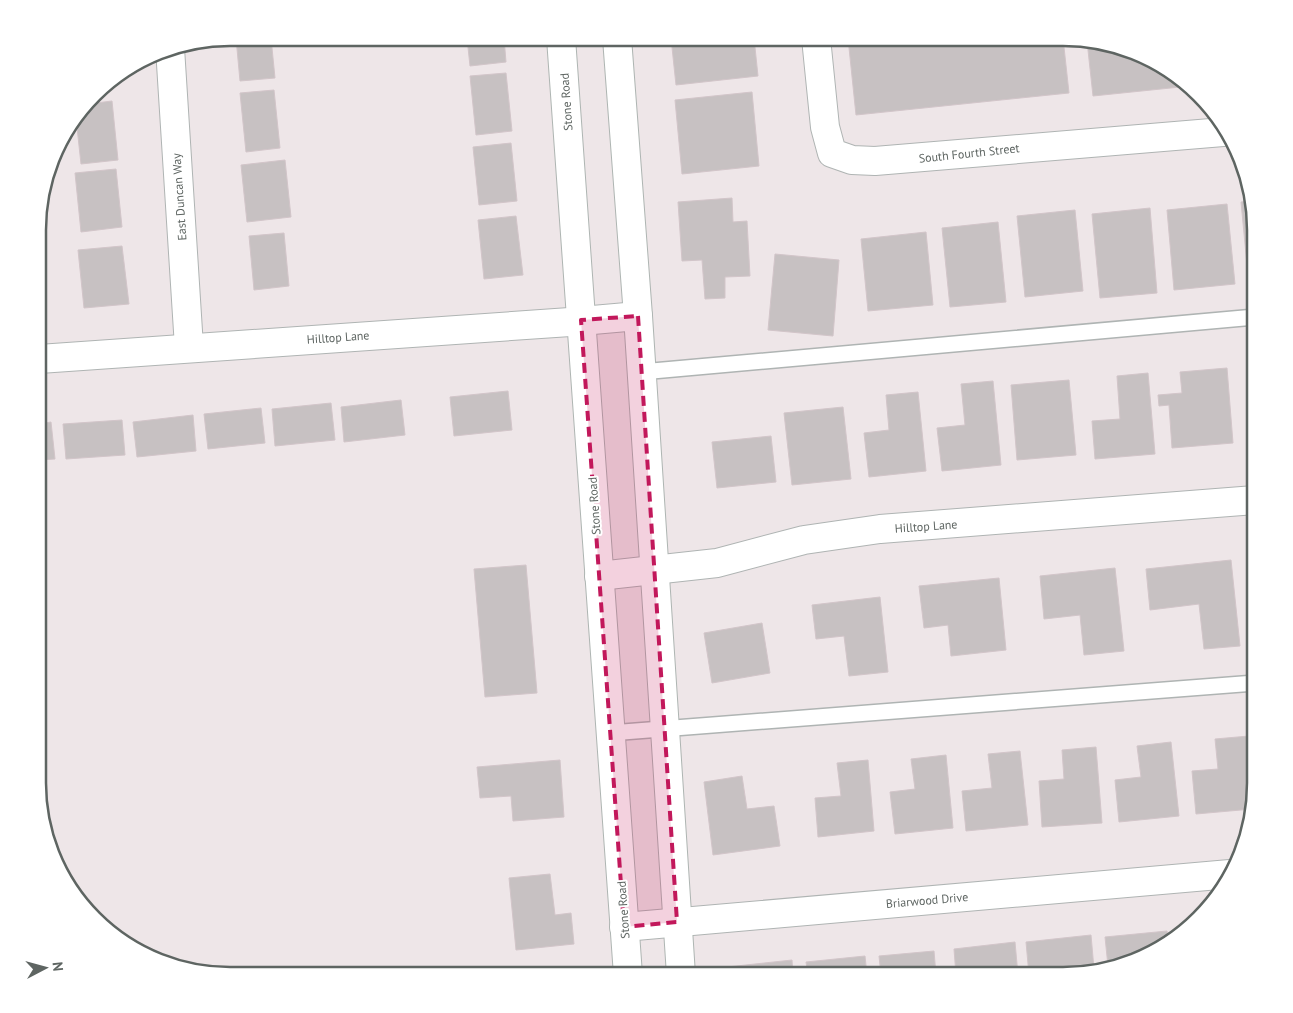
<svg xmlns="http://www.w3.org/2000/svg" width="1293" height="1013" viewBox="0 0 1293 1013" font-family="'PT Sans',sans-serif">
<rect width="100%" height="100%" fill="#eee6e8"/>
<g fill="#c7c1c2" stroke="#d2c5c9">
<polygon points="236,38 271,38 275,78 240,81"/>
<polygon points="467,38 504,38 506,62 470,66"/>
<polygon points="671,38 754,38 758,76 676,85"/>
<polygon points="848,38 1063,38 1069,93 856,115"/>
<polygon points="1087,41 1136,52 1190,86 1093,96"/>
<polygon points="506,73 512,131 476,135 470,76"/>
<polygon points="274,90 280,148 246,152 240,93"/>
<polygon points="752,92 759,166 682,174 675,100"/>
<polygon points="112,101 118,160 81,164 76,118 88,104"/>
<polygon points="511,143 517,201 479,205 473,147"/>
<polygon points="285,160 291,217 247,222 241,165"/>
<polygon points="116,169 122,227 81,232 75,173"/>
<polygon points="732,198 733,222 747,221 750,276 725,277 725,298 705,299 702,260 682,261 678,202"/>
<polygon points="1250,201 1255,230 1255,285 1249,286 1241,202"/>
<polygon points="1227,204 1235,284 1174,290 1167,210"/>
<polygon points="1150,208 1157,293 1100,298 1092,214"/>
<polygon points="1075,210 1083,291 1025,297 1017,216"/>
<polygon points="516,216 523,275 484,279 478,220"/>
<polygon points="998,222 1006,302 950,307 942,228"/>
<polygon points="926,232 933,305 868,311 861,239"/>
<polygon points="284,233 289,286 254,290 249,236"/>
<polygon points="122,246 129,304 84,308 78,250"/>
<polygon points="775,254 839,260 833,336 768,330"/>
<polygon points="1227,368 1233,443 1172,448 1169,405 1159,406 1158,395 1182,393 1180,372"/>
<polygon points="1148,373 1155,454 1095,459 1092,421 1120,419 1117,376"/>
<polygon points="1069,380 1076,455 1017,460 1011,385"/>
<polygon points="993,381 1001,465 942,471 937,428 965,425 961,384"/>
<polygon points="508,391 512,430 454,436 450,397"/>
<polygon points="918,392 926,471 869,477 864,433 889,430 886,395"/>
<polygon points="401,400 405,435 344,442 341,407"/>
<polygon points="331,403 335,440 275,446 272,409"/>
<polygon points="843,407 851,479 792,485 784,413"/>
<polygon points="261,408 265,443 208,449 204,414"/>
<polygon points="193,415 196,451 137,457 133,422"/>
<polygon points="122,420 125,455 66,459 63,424"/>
<polygon points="51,422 55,459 39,460 39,424"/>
<polygon points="771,436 776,482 717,488 712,442"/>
<polygon points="1231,560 1240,646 1204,649 1199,604 1150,610 1146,569"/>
<polygon points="526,565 537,693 485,697 474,569"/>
<polygon points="1115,568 1124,651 1084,655 1080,615 1044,619 1040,576"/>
<polygon points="999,578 1006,650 951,656 948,625 924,628 919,586"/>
<polygon points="880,597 888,672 849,676 844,636 816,639 812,605"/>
<polygon points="762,623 770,673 712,683 704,633"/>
<polygon points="1249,736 1255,797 1252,809 1196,814 1192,771 1218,769 1215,739"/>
<polygon points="1171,742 1179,816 1119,822 1115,780 1141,777 1137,746"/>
<polygon points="1096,747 1102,823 1042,827 1039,781 1064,779 1062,750"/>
<polygon points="1020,751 1028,825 966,831 962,791 992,788 988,754"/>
<polygon points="946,755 953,828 895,834 890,792 915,789 911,759"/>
<polygon points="560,760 564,817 513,821 511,796 480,798 477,767"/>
<polygon points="868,760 874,831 818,837 815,798 841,796 837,763"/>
<polygon points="742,776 747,809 774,806 780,846 713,855 704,782"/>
<polygon points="550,874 555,915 571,913 574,944 516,950 509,878"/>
<polygon points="1167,931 1168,938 1137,961 1108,966 1105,937"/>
<polygon points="1091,935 1094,969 1063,976 1029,975 1026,942"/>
<polygon points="1015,942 1018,975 956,975 954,949"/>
<polygon points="934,951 936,975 881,975 879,956"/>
<polygon points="865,956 867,975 808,975 806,962"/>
<polygon points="792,960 793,975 719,975 718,968"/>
</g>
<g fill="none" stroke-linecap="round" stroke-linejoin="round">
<defs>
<g id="lane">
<polyline points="641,372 1255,317"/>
<polyline points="610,733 1255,683"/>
</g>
<g id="street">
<polyline points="816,38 825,127 832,153 852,160 875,161 1223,132"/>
<polyline points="170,48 189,347"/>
<polyline points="39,359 570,322 638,316"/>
<polyline points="599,576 717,563 804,540 880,529 1255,500"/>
<polyline points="624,927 1230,874"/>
</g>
<g id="secondary">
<polyline points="561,38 628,975"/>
<polyline points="617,38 638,316 681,975"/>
</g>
</defs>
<use href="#lane" stroke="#afb4b3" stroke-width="18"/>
<use href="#street" stroke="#afb4b3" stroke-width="30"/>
<use href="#secondary" stroke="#aeb5b2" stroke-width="30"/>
<use href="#lane" stroke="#fff" stroke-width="15"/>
<use href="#street" stroke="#fff" stroke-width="28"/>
<use href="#secondary" stroke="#fff" stroke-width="28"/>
</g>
<path fill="#c2185b" fill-opacity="0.2" stroke="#c2185b" stroke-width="4" stroke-dasharray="10 6" stroke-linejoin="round" d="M 638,316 L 677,922 L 624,927 L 581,320 Z"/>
<g text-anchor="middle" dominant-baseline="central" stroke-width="4" stroke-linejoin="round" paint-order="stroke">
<g font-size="12" fill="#5e6562" stroke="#fff">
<text transform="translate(566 102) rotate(-94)">Stone Road</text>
<text transform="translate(969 153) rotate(-6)">South Fourth Street</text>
<text transform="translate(179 197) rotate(-94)">East Duncan Way</text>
<text transform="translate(338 337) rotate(-4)">Hilltop Lane</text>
<text transform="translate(594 506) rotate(-94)">Stone Road</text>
<text transform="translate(926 526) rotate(-4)">Hilltop Lane</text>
<text transform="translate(927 900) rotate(-5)">Briarwood Drive</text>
<text transform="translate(623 910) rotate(-94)">Stone Road</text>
</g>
</g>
<path d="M0 0H1293V1013H0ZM230 46H1063A184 184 0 0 1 1247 230V783A184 184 0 0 1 1063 967H230A184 184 0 0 1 46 783V230A184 184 0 0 1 230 46Z" fill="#fff" fill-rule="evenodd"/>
<path fill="none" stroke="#5e6562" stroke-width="2.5" d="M230 46H1063A184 184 0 0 1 1247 230V783A184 184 0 0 1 1063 967H230A184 184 0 0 1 46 783V230A184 184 0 0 1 230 46Z"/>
<g transform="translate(45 968) rotate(84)" stroke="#ffffff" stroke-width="4" paint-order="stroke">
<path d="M0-4L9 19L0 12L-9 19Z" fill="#5e6562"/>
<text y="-8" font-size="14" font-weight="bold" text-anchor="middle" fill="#5e6562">N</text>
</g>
</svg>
